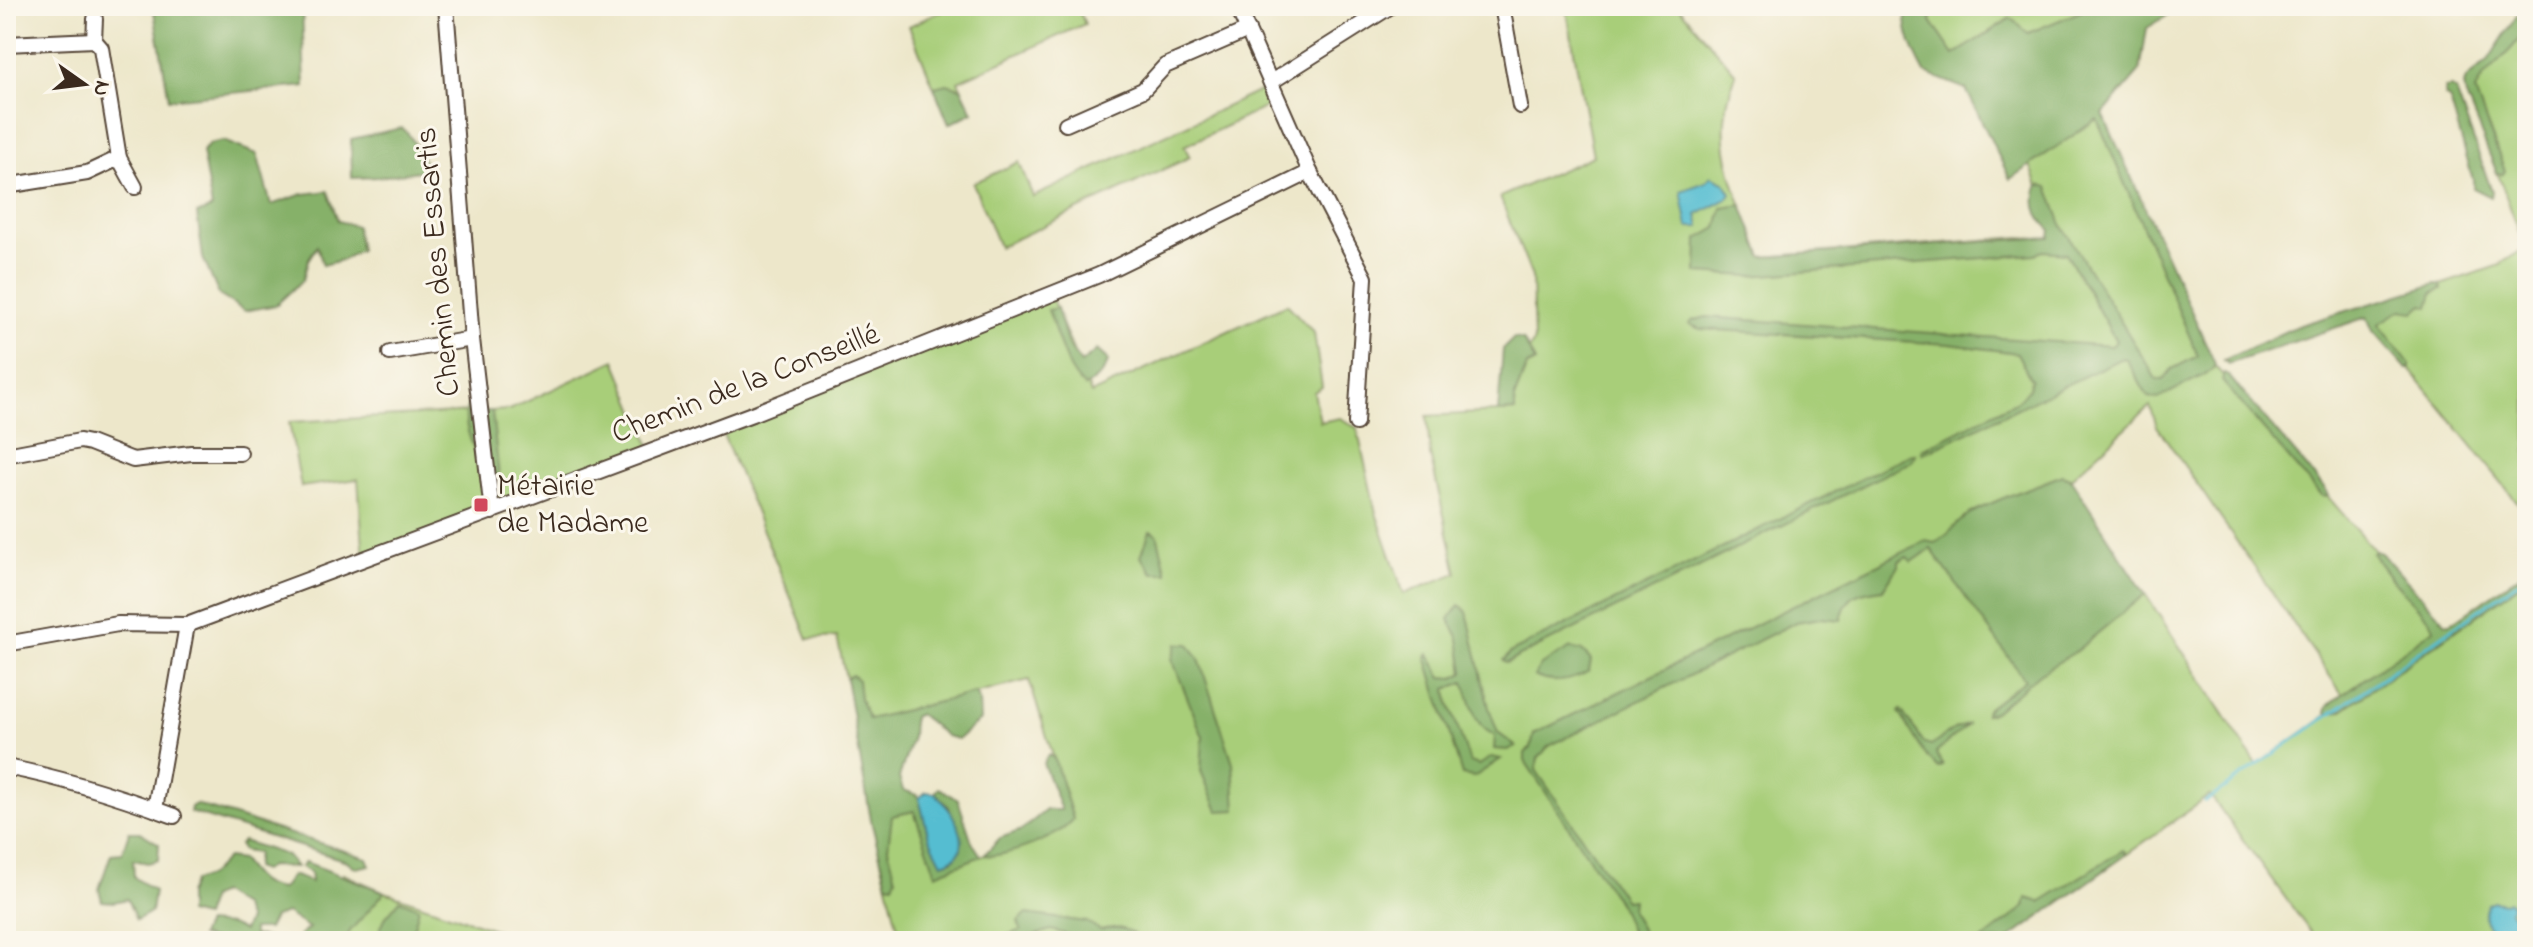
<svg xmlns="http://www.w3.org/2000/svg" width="2533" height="947" viewBox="0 0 2533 947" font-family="'Indie Flower',sans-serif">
<rect width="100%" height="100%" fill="#fbf7ec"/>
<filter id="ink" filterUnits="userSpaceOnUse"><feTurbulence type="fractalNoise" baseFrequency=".0125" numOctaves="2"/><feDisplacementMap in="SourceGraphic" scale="16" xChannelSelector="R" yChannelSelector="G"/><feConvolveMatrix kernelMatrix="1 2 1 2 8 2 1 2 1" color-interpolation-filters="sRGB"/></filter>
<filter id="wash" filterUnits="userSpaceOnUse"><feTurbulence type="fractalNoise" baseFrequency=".006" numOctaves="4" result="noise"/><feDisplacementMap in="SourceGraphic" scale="32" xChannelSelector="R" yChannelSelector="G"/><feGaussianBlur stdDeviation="1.8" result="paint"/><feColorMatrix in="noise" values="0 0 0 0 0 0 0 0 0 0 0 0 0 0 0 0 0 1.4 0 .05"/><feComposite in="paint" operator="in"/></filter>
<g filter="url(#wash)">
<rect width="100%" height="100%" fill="#ede7ca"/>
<g fill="#a8ce79" stroke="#727c4c" stroke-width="2" fill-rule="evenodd">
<polygon points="952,6 1077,6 1085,24 958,81 973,112 949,124 909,26"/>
<path d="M 1566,6 L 1678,6 L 1736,74 C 1732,86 1727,99 1726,111 C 1718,161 1745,211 1762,257 L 2020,237 L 2059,240 L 2030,165 L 2101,115 L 2207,357 L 2445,632 L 2527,575 L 2527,941 L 2317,941 L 2210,795 L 2006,941 L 901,941 L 871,820 L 914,811 L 937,873 L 1073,819 L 1029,680 L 856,724 L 837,637 L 808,639 L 722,432 L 1050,294 L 1091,394 L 1287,304 L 1314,333 L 1322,387 L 1314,392 L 1320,422 L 1340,418 L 1357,428 L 1376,513 L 1404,594 L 1457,573 L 1430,454 L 1427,416 L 1515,411 L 1515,396 L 1527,366 L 1535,362 L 1529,350 L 1534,341 L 1532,277 L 1500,197 L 1593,156 ZM 2150,406 L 2157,426 L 2347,701 L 2257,765 L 2070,479 Z"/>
<polygon points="1934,6 2094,6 2027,34 2010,18 1954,55 1931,21"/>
<polygon points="2527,15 2527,514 2363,311 2497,266 2525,248 2466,87"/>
<polygon points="1268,87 1275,103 1184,146 1190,157 999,247 973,183 1019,162 1033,197"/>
<polygon points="615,360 653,452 364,560 358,479 301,487 289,422 509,410"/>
<polygon points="343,874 385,892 529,941 327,941"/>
</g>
<g fill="#86b169" stroke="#606e44" stroke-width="2">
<polygon points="153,6 302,6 305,86 169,99"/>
<path d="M 1906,6 L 1934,6 L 1931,21 L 1954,55 L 2011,18 L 2028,33 L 2094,6 L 2169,6 L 2170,14 L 2147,28 L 2140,71 L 2103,114 L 2215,364 L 2213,370 L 2158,399 L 2148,397 L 2126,359 L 2122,358 L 1922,454 L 1921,450 L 2017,401 L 2029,389 L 2031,380 L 2017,353 L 1949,344 L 1700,329 L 1689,324 L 1691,321 L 1706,317 L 2112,346 L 2116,341 L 2066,253 L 2043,251 L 2035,254 L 1750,276 L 1697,273 L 1698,239 L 1717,228 L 1722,208 L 1742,205 L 1762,257 L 2050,237 L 2051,230 C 2037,218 2032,203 2038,186 L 2041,185 L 2048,187 L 2063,227 L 2156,379 L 2163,380 L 2172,369 L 2198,356 L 2097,119 L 2010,179 L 1966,89 L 1925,73 C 1913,51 1904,32 1906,6 Z"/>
<path d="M 2527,11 C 2527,52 2483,64 2475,92 L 2505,171 L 2503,174 L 2497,173 L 2466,96 L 2464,85 L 2466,79 L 2487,62 L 2518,14 Z"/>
<polygon points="947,84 961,88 973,112 949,124 934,87"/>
<polygon points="2451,88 2456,91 2492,192 2491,197 2473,188 2473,180 2450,100 2445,96 2445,89"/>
<path d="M 402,128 C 420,144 413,152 431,169 L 379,177 L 352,178 L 351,139 Z"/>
<polygon points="223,141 257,154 271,205 303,194 328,191 338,221 356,226 360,250 342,260 323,265 317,246 308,260 303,280 276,305 245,311 219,295 203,258 197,214 212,208 202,152 209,144"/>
<polygon points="2436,284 2441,285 2442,289 2433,293 2429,307 2423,305 2415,312 2401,310 2379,324 2410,364 2410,369 2407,369 2373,331 2367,317 2228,364 2224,360 2297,326"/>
<path d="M 1057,308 L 1068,345 L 1081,363 L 1097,350 L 1108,360 C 1106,373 1095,381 1085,387 C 1065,371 1057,334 1048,310 Z"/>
<polygon points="1514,338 1523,340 1535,362 1527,366 1515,396 1515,411 1498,412 1503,349"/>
<polygon points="2224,373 2228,375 2324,488 2328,496 2324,497 2319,494 2222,381"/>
<path d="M 479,395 L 481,411 L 492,411 L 500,486 L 498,492 L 490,493 L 486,463 L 477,459 C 470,436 459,419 471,397 Z"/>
<polygon points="1911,454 1915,455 1912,461 1506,663 1503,660 1511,652"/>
<path d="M 2062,475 L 2070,478 L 2145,594 L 2075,652 L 2039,674 L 1994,712 L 1985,714 L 1987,709 L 2025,680 L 1931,549 L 1912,562 L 1907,557 L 1899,561 L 1899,566 L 1883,589 C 1859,592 1846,594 1841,620 L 1821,618 L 1796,622 L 1549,746 L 1538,758 L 1536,770 L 1625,900 L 1632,899 L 1631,910 L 1647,941 L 1634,941 L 1620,905 L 1525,761 L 1525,753 L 1531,748 L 1534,734 L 1925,541 L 1935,543 C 1949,537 1954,524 1968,515 C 1997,498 2032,488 2062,475 Z"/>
<polygon points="1150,531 1157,534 1167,573 1153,573 1141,556"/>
<polygon points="2375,551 2381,553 2446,623 2451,623 2527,570 2527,580 2342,710 2330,714 2326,712 2328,706 2336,699 2434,629 2431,621 2393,581 2372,553"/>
<polygon points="1459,605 1467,612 1489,708 1498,733 1516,746 1508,750 1494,749 1495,736 1483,728 1476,718 1464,682 1447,689 1449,703 1470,762 1479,765 1492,757 1501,759 1474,777 1462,775 1426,656 1429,654 1442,677 1454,678 1464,673 1459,639 1449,619"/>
<polygon points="1177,644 1189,644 1199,659 1233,763 1236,810 1218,811 1201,771 1203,737 1172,659"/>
<path d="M 1571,648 L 1582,651 L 1591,660 L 1589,671 C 1573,681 1552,685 1534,676 L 1541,665 Z"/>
<polygon points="852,675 858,680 860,699 869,719 975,693 979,701 980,720 958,739 946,736 919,714 913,717 912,737 899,778 903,790 918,795 929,838 942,863 953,860 961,849 949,807 935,793 939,788 958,800 972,842 981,856 936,874 914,811 892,816 888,848 896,878 893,884 887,883 871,820 846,678"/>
<polygon points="1901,710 1925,744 1931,746 1954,729 1969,724 1936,752 1943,766 1938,768 1924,753 1899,712"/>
<path d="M 1048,755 L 1054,758 L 1073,819 C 1063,836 1003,859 984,855 L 1000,838 L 1022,830 L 1046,810 L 1061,810 L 1043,763 Z"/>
<polygon points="196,804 367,858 370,865 356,868 347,861 190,812 191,807"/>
<polygon points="129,832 140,832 159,844 158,860 148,863 133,860 134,877 154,891 151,912 136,920 127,899 114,902 102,901 99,889 111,854 122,853"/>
<polygon points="243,841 286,855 296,867 270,866 263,871 255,868 257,853 243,851 239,845"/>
<polygon points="2123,850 2126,853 2124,856 2006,941 1981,941 2025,907 2027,898 2040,902"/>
<path d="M 227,858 L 241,860 C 255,877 258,886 282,889 L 292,875 L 311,882 L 310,872 L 301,867 L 305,862 L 385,892 L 350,931 L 345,941 L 298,941 L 300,935 L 309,928 L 286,913 L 274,917 L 268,929 L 253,929 L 253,935 L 269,938 L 268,941 L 218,941 L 200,936 L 206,923 L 230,925 L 243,931 L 248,920 L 242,906 L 221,893 L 211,897 L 204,917 L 188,913 L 188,894 L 194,881 L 209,876 Z"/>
<polygon points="400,900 419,908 410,941 375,941 385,918"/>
<path d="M 1026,914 L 1087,922 L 1100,930 C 1118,925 1129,929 1144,941 L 1092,941 L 1051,930 L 1017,941 L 992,941 L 1021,930 L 1018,921 Z"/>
</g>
<g fill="#54bdd1" stroke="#487478" stroke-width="2">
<polygon points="1711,176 1724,182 1731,193 1727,199 1697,215 1700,227 1688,227 1681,191 1706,182"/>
<path d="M 926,792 L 935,793 C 952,810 982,853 942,863 L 929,838 L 919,798 Z"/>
<path d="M 2493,901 L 2505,903 L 2508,901 L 2513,905 L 2509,911 L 2517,918 C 2509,947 2476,932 2487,904 Z"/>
</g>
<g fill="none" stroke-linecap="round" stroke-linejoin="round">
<polyline stroke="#54bdd1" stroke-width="3" points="2205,802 2527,576"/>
</g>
</g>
<g filter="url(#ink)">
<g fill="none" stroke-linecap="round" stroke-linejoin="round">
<defs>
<g id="minor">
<polyline points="446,6 472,339 492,512"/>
<polyline points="1237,6 1310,172 1365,278 1356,423"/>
<polyline points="1502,6 1520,106"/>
<polyline points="94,40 95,19"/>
<polyline points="6,44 94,40 101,48 119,158 87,173 6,186"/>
<polyline points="1271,82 1391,6"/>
<polyline points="1066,124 1143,90 1165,66 1248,30"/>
<polyline points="119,158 135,187"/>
<polyline points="390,353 472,339"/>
<polyline points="6,455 80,441 90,443 133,460 191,453 240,453"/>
<polyline points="6,644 118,624 187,625 752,414 1099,275 1310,172"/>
<path d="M 6,767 C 64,778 119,796 174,816"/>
<polyline points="155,809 187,625"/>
</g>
</defs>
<use href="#minor" stroke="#564638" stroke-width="18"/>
<use href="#minor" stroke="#fff" stroke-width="14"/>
</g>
</g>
<rect fill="#d1495b" stroke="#fbf7ec" stroke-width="3" x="473" y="497" width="16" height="16" rx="4"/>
<g text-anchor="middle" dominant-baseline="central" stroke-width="6" stroke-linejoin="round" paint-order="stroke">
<g font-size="32" fill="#3b2a1e" stroke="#fbf7ec">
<text transform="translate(439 262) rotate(-95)">Chemin des Essartis</text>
<text transform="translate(746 385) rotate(-21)">Chemin de la Conseillé</text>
</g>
<g font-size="32" fill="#3b2a1e" stroke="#fbf7ec" text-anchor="start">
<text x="497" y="487">Métairie<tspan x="497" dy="37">de Madame</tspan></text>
</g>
</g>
<rect width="2533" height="947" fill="none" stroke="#fbf7ec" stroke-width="32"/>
<g transform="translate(84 84) rotate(104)" stroke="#fbf7ec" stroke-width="6" paint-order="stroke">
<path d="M0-6L14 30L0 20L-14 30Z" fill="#3b2a1e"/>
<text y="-12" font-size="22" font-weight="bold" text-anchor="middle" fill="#3b2a1e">N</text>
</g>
</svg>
